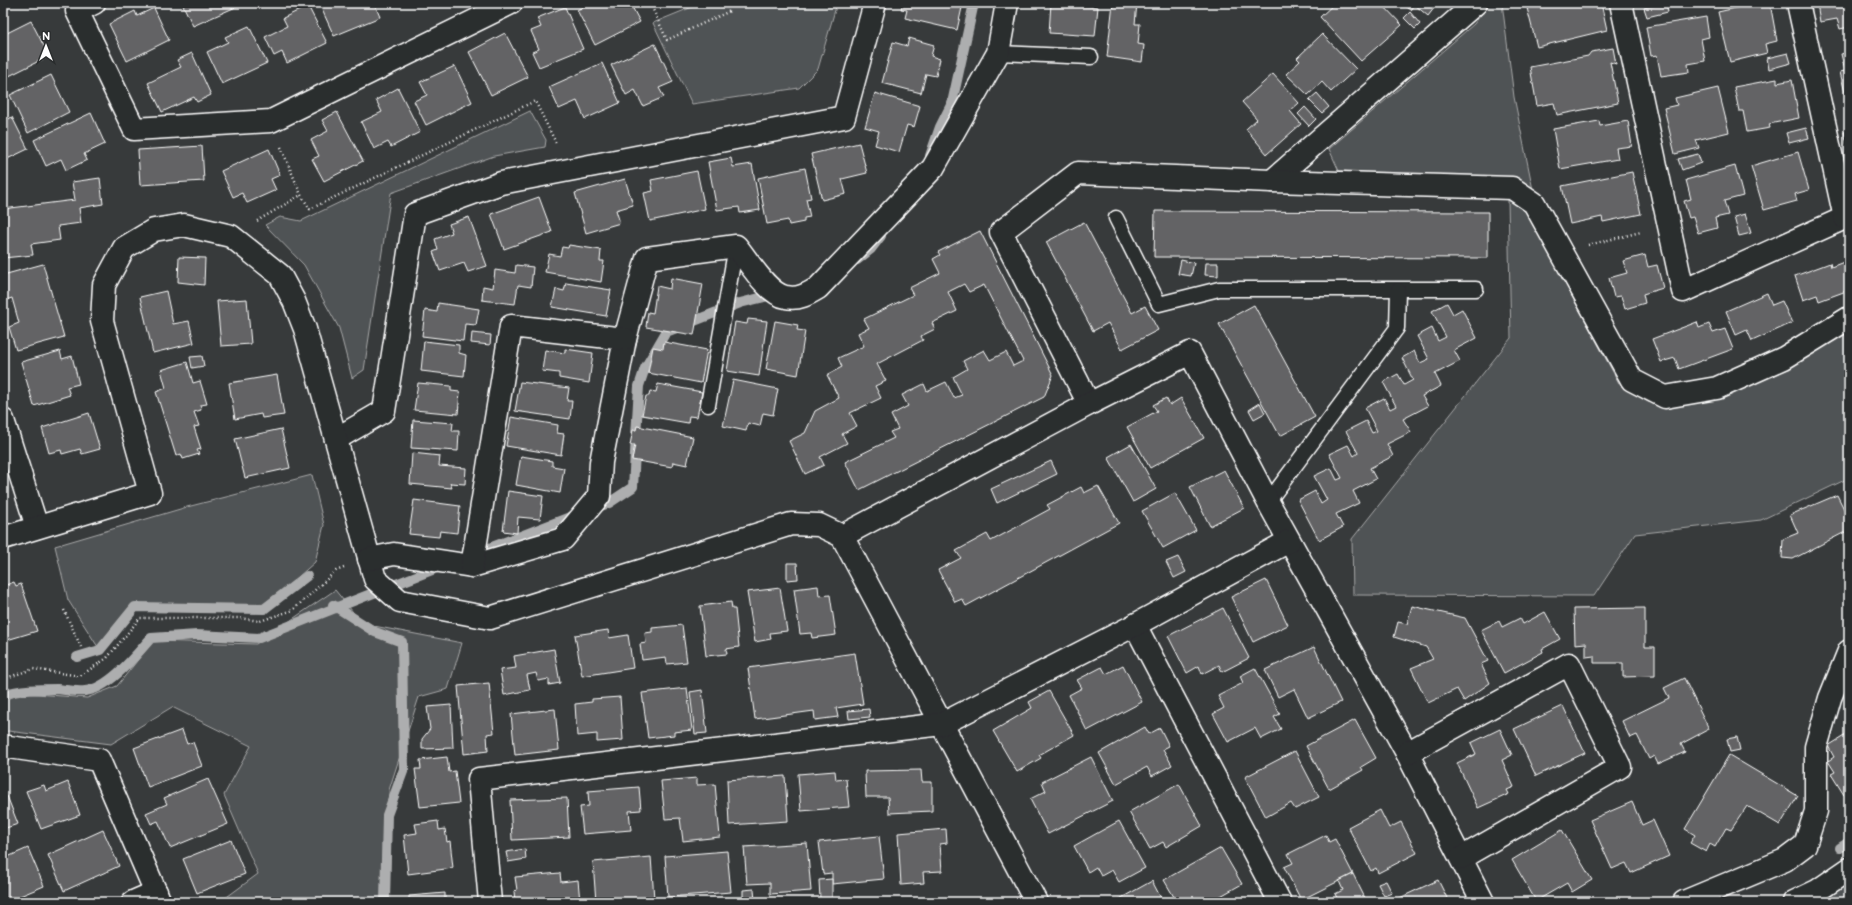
<svg xmlns="http://www.w3.org/2000/svg" width="1852" height="905" viewBox="0 0 1852 905" font-family="'Balsamiq Sans',sans-serif">
<rect width="100%" height="100%" fill="#373a3b"/>
<filter id="ink" filterUnits="userSpaceOnUse"><feTurbulence type="fractalNoise" baseFrequency=".025" numOctaves="2"/><feDisplacementMap in="SourceGraphic" scale="8" xChannelSelector="R" yChannelSelector="G"/><feConvolveMatrix kernelMatrix="1 2 1 2 8 2 1 2 1" color-interpolation-filters="sRGB"/></filter>
<g filter="url(#ink)">
<g fill="#505354" stroke="#a8a9aa">
<polygon points="702,3 837,3 818,69 799,88 692,104 653,23"/>
<polygon points="1490,3 1502,3 1514,97 1533,190 1515,180 1339,171 1329,149 1474,24"/>
<polygon points="530,111 546,140 545,147 494,156 391,193 364,370 352,378 339,328 304,265 265,225 280,217 301,221"/>
<polygon points="1508,200 1526,211 1620,385 1648,402 1670,406 1720,397 1791,367 1849,330 1849,478 1761,520 1635,534 1594,596 1353,595 1352,539 1511,338"/>
<polygon points="312,475 324,525 315,562 264,607 133,604 98,647 68,600 55,546 187,507"/>
<polygon points="335,590 357,617 374,626 462,643 448,689 419,697 389,790 387,902 220,902 258,874 224,795 251,746 172,707 111,744 8,731 3,733 3,700 24,693 87,698 117,686 153,641 256,644"/>
<polygon points="1849,883 1849,902 1822,902"/>
</g>
<g fill="none" stroke-linecap="round" stroke-linejoin="round">
<g stroke="#adaeaf" stroke-width="10">
<polyline points="930,156 940,127 952,103 974,3"/>
<polyline points="857,260 871,249 881,236"/>
<polyline points="595,508 609,503 633,487 639,386 645,368 666,332 740,303 776,294"/>
<polyline points="474,554 578,514"/>
<polyline points="333,605 375,632 402,642 404,769 387,815 385,902"/>
<polyline points="77,657 100,650 135,607 264,609 307,576"/>
<path d="M 3,695 C 20,689 39,689 57,689 C 66,690 76,692 85,691 C 109,689 136,655 151,638 L 197,635 L 259,638 L 442,566"/>
<polyline points="1840,848 1849,842"/>
</g>
</g>
<g fill="#636465" stroke="#fff">
<polygon points="3,3 14,3 3,8"/>
<polygon points="186,3 237,3 238,6 193,26 183,5"/>
<polygon points="319,3 374,3 380,17 334,36"/>
<polygon points="590,3 630,3 640,22 595,45 577,10"/>
<polygon points="903,3 963,3 957,30 905,18 907,10 901,9"/>
<polygon points="1051,3 1098,7 1095,36 1049,33"/>
<polygon points="1113,3 1137,3 1135,24 1140,24 1138,44 1144,45 1142,62 1107,57"/>
<polygon points="1335,3 1362,3 1364,5 1367,3 1381,3 1402,25 1361,61 1320,17"/>
<polygon points="1401,3 1438,3 1428,16 1415,5 1411,10"/>
<polygon points="1548,3 1575,3 1575,6 1586,3 1601,3 1607,30 1537,47 1527,8"/>
<polygon points="1666,3 1668,12 1647,17 1644,8"/>
<polygon points="1758,3 1770,3 1777,41 1765,44 1767,53 1730,62 1718,12"/>
<polygon points="1817,3 1849,3 1849,27 1840,29 1837,19 1820,22"/>
<polygon points="308,6 327,43 287,63 282,52 274,56 265,37 287,26 283,18"/>
<polygon points="565,7 583,49 539,67 532,52 539,49 531,31 541,27 537,18"/>
<polygon points="154,8 169,40 127,61 109,24 135,11 137,16"/>
<polygon points="1410,12 1420,24 1415,29 1404,18"/>
<polygon points="1706,17 1709,37 1701,39 1705,61 1688,64 1689,72 1661,76 1657,55 1651,56 1646,27"/>
<polygon points="31,21 49,56 3,79 3,35"/>
<polygon points="249,26 267,63 222,84 207,52 228,42 225,37"/>
<polygon points="505,33 528,77 491,95 469,52"/>
<polygon points="1322,34 1356,69 1331,92 1322,82 1308,95 1286,74 1300,61 1297,58"/>
<polygon points="909,38 934,45 931,56 940,59 936,76 926,74 921,93 882,83 893,42 907,46"/>
<polygon points="655,44 673,82 659,88 664,97 643,106 635,90 626,95 611,65"/>
<polygon points="1613,48 1616,64 1610,62 1618,103 1557,115 1554,103 1537,106 1530,67 1588,56 1591,52"/>
<polygon points="1849,52 1849,96 1846,97 1840,72 1845,71 1841,54"/>
<polygon points="192,53 211,95 197,102 194,97 162,112 148,83 181,67 177,60"/>
<polygon points="1788,53 1791,63 1769,69 1767,58"/>
<polygon points="602,63 620,103 585,119 577,101 559,109 549,87"/>
<polygon points="455,66 472,102 426,125 414,101 427,95 420,82"/>
<polygon points="1273,74 1299,103 1290,111 1301,124 1267,154 1246,129 1257,119 1242,102"/>
<polygon points="51,75 69,112 28,133 10,95"/>
<polygon points="1777,79 1777,83 1792,80 1799,118 1769,124 1770,128 1747,132 1743,111 1739,111 1734,87"/>
<polygon points="398,88 420,132 391,147 388,142 374,149 361,122 382,112 376,100"/>
<polygon points="1718,88 1729,132 1696,140 1699,148 1675,154 1664,108 1677,105 1675,98"/>
<polygon points="875,93 920,106 914,127 907,125 899,152 875,145 879,131 865,127"/>
<polygon points="1317,93 1329,107 1322,113 1309,100"/>
<polygon points="1305,107 1316,119 1309,126 1298,114"/>
<polygon points="337,112 363,161 324,181 312,159 319,156 311,140 328,131 322,120"/>
<polygon points="91,113 105,144 84,154 87,160 66,170 61,159 46,166 34,140"/>
<polygon points="12,117 28,149 3,161 3,122"/>
<polygon points="1599,121 1600,126 1628,121 1632,146 1616,148 1618,159 1560,169 1553,129"/>
<polygon points="1806,128 1809,138 1789,143 1786,133"/>
<polygon points="1849,131 1849,151 1844,132"/>
<polygon points="859,143 867,173 842,179 846,194 822,200 811,154"/>
<polygon points="202,146 204,181 140,185 138,150"/>
<polygon points="269,149 280,175 271,179 276,190 247,203 242,193 233,197 221,171"/>
<polygon points="1798,152 1809,190 1795,194 1797,201 1764,210 1751,166"/>
<polygon points="1698,154 1701,163 1682,170 1678,159"/>
<polygon points="731,158 733,167 752,164 760,210 740,213 739,207 717,210 708,162"/>
<polygon points="1735,166 1743,196 1724,201 1728,215 1715,218 1717,228 1698,233 1693,217 1689,218 1684,201 1691,199 1686,180"/>
<polygon points="805,168 811,198 806,199 810,217 804,218 804,222 789,225 788,220 767,224 758,178"/>
<polygon points="697,171 705,209 650,221 644,193 653,191 651,180"/>
<polygon points="1632,172 1641,214 1603,222 1602,217 1570,224 1562,186"/>
<polygon points="100,178 103,204 79,208 81,223 58,226 60,240 31,244 33,255 3,258 3,209 75,200 72,182"/>
<polygon points="625,179 633,205 616,210 620,223 586,233 575,193"/>
<polygon points="539,197 552,232 504,249 491,214"/>
<polygon points="1155,211 1488,212 1488,258 1154,257"/>
<polygon points="1745,214 1751,233 1739,236 1734,217"/>
<polygon points="469,217 487,266 468,272 464,263 440,271 433,252 438,250 435,239 452,233 449,224"/>
<polygon points="1084,222 1132,313 1145,306 1158,330 1122,349 1108,323 1093,331 1046,242"/>
<polygon points="980,231 1053,375 1044,397 859,490 845,462 894,438 890,432 898,429 891,415 908,406 902,395 924,384 927,391 946,382 954,398 962,395 953,377 967,369 963,361 984,350 990,360 1006,352 1013,366 1023,361 984,285 969,292 964,284 948,292 957,311 932,323 935,329 921,336 923,340 877,364 886,381 875,386 881,398 850,413 857,426 842,434 847,443 820,457 824,465 805,474 789,441 805,433 815,411 839,398 827,375 842,367 838,358 864,346 858,333 869,328 864,319 913,295 909,288 940,273 933,259 940,255 938,252"/>
<polygon points="569,245 601,250 600,261 604,261 601,282 545,272 549,254 560,256 562,247 568,248"/>
<polygon points="1645,255 1648,267 1657,265 1663,288 1643,294 1645,303 1625,309 1621,296 1614,297 1609,278 1627,273 1623,261"/>
<polygon points="179,257 205,258 204,285 178,282"/>
<polygon points="1181,260 1194,263 1191,276 1178,274"/>
<polygon points="1849,260 1849,290 1819,301 1817,295 1803,300 1795,276 1830,263 1831,267"/>
<polygon points="1206,263 1218,263 1218,276 1205,275"/>
<polygon points="43,264 64,337 16,350 9,327 19,323 12,298 3,301 3,275"/>
<polygon points="516,265 533,267 531,287 518,285 515,304 482,300 483,286 493,288 495,270 515,273"/>
<polygon points="671,278 703,284 694,335 646,327 648,312 653,313 657,286 670,289"/>
<polygon points="566,283 611,290 606,316 552,307 556,289 564,291"/>
<polygon points="166,291 173,324 189,321 194,343 153,353 140,297"/>
<polygon points="1767,293 1772,305 1782,301 1792,323 1752,341 1747,330 1736,335 1726,311"/>
<polygon points="247,299 251,344 221,346 217,301"/>
<polygon points="438,303 479,309 476,325 465,324 463,341 422,336 425,310 437,312"/>
<polygon points="1447,303 1453,314 1462,309 1477,338 1454,350 1460,361 1435,374 1441,386 1422,396 1428,406 1403,419 1411,432 1387,444 1393,456 1370,468 1376,479 1353,491 1359,503 1336,514 1343,527 1319,540 1298,500 1315,491 1321,504 1327,500 1314,476 1331,468 1337,480 1342,478 1329,454 1348,445 1354,456 1358,453 1346,431 1366,421 1372,433 1377,431 1365,408 1384,398 1390,409 1396,406 1383,382 1398,374 1404,385 1413,380 1402,358 1414,351 1420,363 1429,359 1417,336 1432,328 1438,341 1446,337 1432,311"/>
<polygon points="1254,305 1315,417 1280,436 1219,324"/>
<polygon points="748,319 767,321 759,376 727,371 735,322 747,324"/>
<polygon points="775,321 798,325 797,330 805,331 798,375 766,369"/>
<polygon points="1697,322 1699,328 1709,324 1713,333 1725,329 1733,349 1679,369 1675,358 1661,362 1652,339"/>
<polygon points="472,333 491,335 490,345 471,343"/>
<polygon points="424,341 459,345 459,353 466,355 464,376 421,371"/>
<polygon points="664,342 707,350 701,383 648,373 653,347 663,349"/>
<polygon points="565,349 593,353 589,383 559,378 559,373 542,371 545,350 565,353"/>
<polygon points="60,351 62,359 72,356 79,384 67,387 70,395 34,406 21,362"/>
<polygon points="202,356 204,366 192,368 190,357"/>
<polygon points="187,362 193,383 200,381 207,404 200,405 201,410 194,412 199,426 194,427 201,449 197,450 199,454 183,459 181,454 176,456 156,392 166,388 161,370"/>
<polygon points="277,375 284,415 262,418 261,414 235,419 229,383"/>
<polygon points="733,380 778,389 773,415 763,413 760,426 748,423 746,431 723,426"/>
<polygon points="520,382 569,388 567,401 572,401 570,419 515,411"/>
<polygon points="418,383 451,386 451,391 460,392 458,414 414,410"/>
<polygon points="658,384 702,392 697,417 689,416 688,423 642,415 646,396 649,396 650,391 656,392"/>
<polygon points="1166,398 1170,405 1181,398 1204,438 1150,468 1127,427 1157,411 1153,405"/>
<polygon points="1260,403 1265,413 1254,419 1249,410"/>
<polygon points="89,413 100,449 82,454 80,449 62,454 61,450 49,453 42,428"/>
<polygon points="511,417 558,425 557,433 564,434 561,455 506,446"/>
<polygon points="413,420 453,423 452,431 459,431 458,451 411,448"/>
<polygon points="637,426 693,437 687,465 673,462 672,467 632,460 635,445 630,445 633,430 636,430"/>
<polygon points="281,429 290,468 245,478 235,439"/>
<polygon points="1131,444 1156,489 1133,502 1108,457"/>
<polygon points="412,453 440,456 439,466 466,468 465,484 450,483 452,488 410,484"/>
<polygon points="521,456 552,461 552,466 564,468 560,493 516,485"/>
<polygon points="1051,461 1057,474 997,503 991,489"/>
<polygon points="1224,470 1244,508 1210,526 1190,487"/>
<polygon points="1098,486 1119,523 966,606 962,599 955,602 938,570 961,558 956,551 987,534 991,541 1050,509 1047,505 1081,487 1084,493"/>
<polygon points="508,491 543,496 540,519 518,517 517,533 503,531"/>
<polygon points="1175,493 1196,530 1163,548 1142,511"/>
<polygon points="1837,495 1849,519 1849,530 1793,559 1782,558 1783,539 1798,533 1790,515"/>
<polygon points="414,500 460,506 457,533 440,531 439,537 409,534"/>
<polygon points="1178,557 1186,572 1174,578 1166,562"/>
<polygon points="787,563 797,563 798,579 787,580"/>
<polygon points="1266,580 1288,625 1253,642 1231,597"/>
<polygon points="14,582 16,586 21,584 37,631 7,640 3,627 3,586"/>
<polygon points="818,586 819,596 830,595 836,635 812,638 811,633 800,634 794,589"/>
<polygon points="780,588 787,631 770,633 771,639 755,642 747,592"/>
<polygon points="731,602 732,609 735,609 739,647 726,649 727,654 706,656 700,606"/>
<polygon points="1412,606 1465,618 1488,661 1481,664 1490,683 1464,701 1457,689 1428,703 1411,668 1433,659 1426,647 1394,637 1398,622 1407,624"/>
<polygon points="1223,608 1249,658 1222,672 1219,665 1202,674 1199,666 1187,673 1168,636"/>
<polygon points="1645,608 1645,647 1655,647 1655,676 1623,677 1623,663 1594,663 1594,656 1586,657 1586,643 1575,644 1574,609"/>
<polygon points="1545,612 1560,639 1542,649 1543,652 1504,673 1481,630 1499,621 1502,627 1520,618 1523,624"/>
<polygon points="682,625 687,662 667,664 666,657 642,660 640,644 646,643 645,633 652,632 652,628"/>
<polygon points="608,630 609,638 628,635 633,668 582,676 575,635"/>
<polygon points="1314,647 1341,702 1308,718 1294,689 1278,697 1265,670"/>
<polygon points="554,649 560,683 549,685 549,679 538,681 536,673 527,675 530,690 504,695 500,670 516,668 514,656"/>
<polygon points="855,653 863,704 836,708 838,717 815,720 814,711 755,719 748,668"/>
<polygon points="1123,665 1142,702 1087,731 1069,695 1082,688 1077,680 1102,667 1106,674"/>
<polygon points="1255,668 1280,714 1274,717 1281,729 1261,739 1255,728 1228,742 1213,714 1224,708 1218,696 1243,683 1240,676"/>
<polygon points="1684,678 1709,729 1681,744 1685,752 1658,764 1654,756 1649,759 1637,735 1630,738 1622,721 1669,698 1664,688"/>
<polygon points="489,683 494,733 487,734 488,751 464,754 458,686"/>
<polygon points="687,688 692,730 674,732 674,735 648,738 642,693"/>
<polygon points="702,690 707,733 695,734 690,692"/>
<polygon points="1049,691 1074,735 1039,755 1041,758 1017,772 993,731 1032,708 1029,702"/>
<polygon points="620,697 623,740 597,742 597,734 577,736 575,704 592,702 592,699"/>
<polygon points="451,705 453,748 422,749 422,739 430,729 427,707"/>
<polygon points="1563,706 1585,753 1536,776 1514,729"/>
<polygon points="555,709 559,750 515,755 511,714"/>
<polygon points="869,709 870,717 849,719 848,711"/>
<polygon points="1355,720 1376,758 1361,767 1363,770 1329,789 1306,746"/>
<polygon points="1145,727 1149,734 1160,728 1169,746 1163,749 1172,765 1152,776 1147,767 1116,784 1099,753"/>
<polygon points="1500,729 1512,755 1502,760 1514,787 1507,790 1509,794 1478,808 1457,763 1476,754 1471,743"/>
<polygon points="182,730 187,744 193,742 202,766 148,787 134,748"/>
<polygon points="1849,733 1849,793 1844,795 1831,774 1835,772 1828,761 1834,757 1828,746"/>
<polygon points="1737,737 1740,750 1730,752 1727,739"/>
<polygon points="1295,751 1319,797 1295,809 1291,803 1266,817 1245,777"/>
<polygon points="1729,755 1798,796 1780,825 1747,806 1731,830 1726,828 1715,847 1710,844 1706,852 1690,843 1695,835 1685,829"/>
<polygon points="447,757 449,772 455,771 459,803 420,807 415,769 421,769 420,760"/>
<polygon points="1091,757 1113,801 1048,834 1030,799 1046,791 1042,782"/>
<polygon points="921,770 922,782 932,782 932,811 889,813 888,797 866,797 865,771"/>
<polygon points="835,771 836,780 846,779 849,807 801,811 798,774"/>
<polygon points="785,776 788,821 729,825 727,780"/>
<polygon points="697,778 697,785 715,784 720,837 683,841 680,818 665,819 661,781"/>
<polygon points="208,779 228,824 170,848 158,821 151,824 146,813 167,804 164,798"/>
<polygon points="68,782 80,815 41,829 26,791 44,785 46,791"/>
<polygon points="1179,784 1202,826 1166,847 1163,842 1150,849 1129,812"/>
<polygon points="639,787 641,810 629,811 631,830 583,834 580,807 589,806 588,791"/>
<polygon points="7,796 18,824 3,829 3,798"/>
<polygon points="567,798 569,837 512,840 510,800"/>
<polygon points="1632,802 1642,825 1653,820 1669,856 1631,873 1626,863 1612,869 1590,820"/>
<polygon points="1380,810 1389,828 1401,822 1417,853 1378,873 1376,868 1371,871 1348,827"/>
<polygon points="438,821 439,830 445,829 447,842 450,841 453,868 408,874 404,835 417,833 415,824"/>
<polygon points="1119,821 1145,868 1119,882 1112,870 1101,876 1096,867 1088,872 1074,846"/>
<polygon points="946,829 947,843 940,844 942,871 923,872 924,883 901,885 898,833"/>
<polygon points="103,830 119,866 64,891 48,855"/>
<polygon points="1562,830 1592,880 1572,892 1567,883 1536,901 1512,860"/>
<polygon points="1326,835 1329,842 1335,839 1353,874 1301,900 1284,867 1293,863 1288,854"/>
<polygon points="879,836 884,879 832,884 832,873 823,874 819,842"/>
<polygon points="231,840 245,874 197,893 183,859"/>
<polygon points="807,843 811,891 770,894 770,883 747,884 744,847"/>
<polygon points="28,848 44,886 20,896 22,901 21,902 3,902 3,859"/>
<polygon points="1221,848 1242,884 1210,902 1177,902 1164,880"/>
<polygon points="525,849 526,859 508,862 506,852"/>
<polygon points="727,851 731,892 668,897 665,856"/>
<polygon points="651,857 654,899 628,902 596,902 593,862"/>
<polygon points="560,873 561,882 578,880 580,902 515,902 514,891 517,890 515,877"/>
<polygon points="1353,874 1367,902 1339,902 1335,894 1343,890 1339,881"/>
<polygon points="832,879 832,899 820,899 819,880"/>
<polygon points="1438,880 1449,902 1391,902"/>
<polygon points="1152,881 1163,902 1114,902"/>
<polygon points="1386,881 1392,893 1384,896 1378,884"/>
<polygon points="754,889 755,902 743,902 743,890"/>
<polygon points="445,893 445,902 462,902 409,902 409,896"/>
</g>
<g fill="none" stroke-linecap="round" stroke-linejoin="round">
<defs>
<g id="service">
<polyline points="998,53 1091,57"/>
<polyline points="1116,218 1159,304 1219,289 1476,289"/>
<polyline points="708,405 736,246"/>
<polyline points="1268,502 1397,328 1398,290"/>
</g>
<g id="minor">
<polyline points="94,3 77,11 134,129 271,121 511,3"/>
<polyline points="1621,3 1683,291 1849,216"/>
<polyline points="1798,3 1845,218"/>
<polyline points="1272,181 1476,3"/>
<polyline points="1089,404 1001,232 1078,173 1272,181 1512,188 1534,203 1632,380 1665,397 1717,388 1784,358 1849,318"/>
<polyline points="3,420 37,527"/>
<polyline points="336,439 384,411 415,214 501,183 844,117 875,3"/>
<polyline points="842,536 1089,404 1190,353 1268,502 1407,753 1483,902"/>
<polyline points="3,538 150,493 102,321 104,285 124,248 154,230 184,225 231,236 280,275 294,301 305,329 375,579 400,601 490,618 791,524 819,525 842,536 1036,902"/>
<path d="M 369,559 L 394,554 L 472,566 L 563,539 L 599,496 L 601,462 L 625,339 L 647,258 L 736,246 C 748,260 767,294 786,297 C 798,300 808,294 818,288 L 933,168 L 998,53 L 1007,3"/>
<polyline points="472,566 511,326 625,339"/>
<polyline points="1135,625 1280,902"/>
<polyline points="3,750 9,747 99,760 160,902"/>
<polyline points="1407,753 1569,664 1620,767 1461,858"/>
<polyline points="133,902 156,892"/>
<polyline points="490,902 479,779 942,724 1135,625 1289,541"/>
<polyline points="1684,902 1785,860 1805,845 1816,811 1816,747 1830,698 1849,651"/>
<polyline points="1794,902 1817,891 1849,869"/>
</g>
</defs>
<use href="#service" stroke="#fff" stroke-width="17"/>
<use href="#minor" stroke="#fff" stroke-width="25"/>
<g stroke="#fff" stroke-width="2.5" stroke-dasharray="1 3" stroke-linecap="butt">
<polyline points="650,3 667,40 730,11"/>
<polyline points="281,147 301,195 310,209 535,101 557,145"/>
<polyline points="257,221 301,195"/>
<polyline points="1588,245 1641,232"/>
<polyline points="64,610 81,647"/>
<polyline points="3,679 33,669 80,676 107,658 140,618 239,618 260,621 293,610 336,571 344,568"/>
</g>
<use href="#service" stroke="#2a2d2e" stroke-width="14"/>
<use href="#minor" stroke="#2a2d2e" stroke-width="22"/>
</g>
</g>
<rect width="1852" height="905" fill="none" stroke="#2a2d2e" stroke-width="16"/>
<rect x="8" y="8" width="1836" height="889" fill="none" stroke="#fff" stroke-width="1.5" filter="url(#ink)"/>
<g transform="translate(46 46)" stroke="#2a2d2e" stroke-width="3" paint-order="stroke">
<path d="M0-3L7 15L0 10L-7 15Z" fill="#ffffff"/>
<text y="-6" font-size="11" font-weight="bold" text-anchor="middle" fill="#ffffff">N</text>
</g>
</svg>
